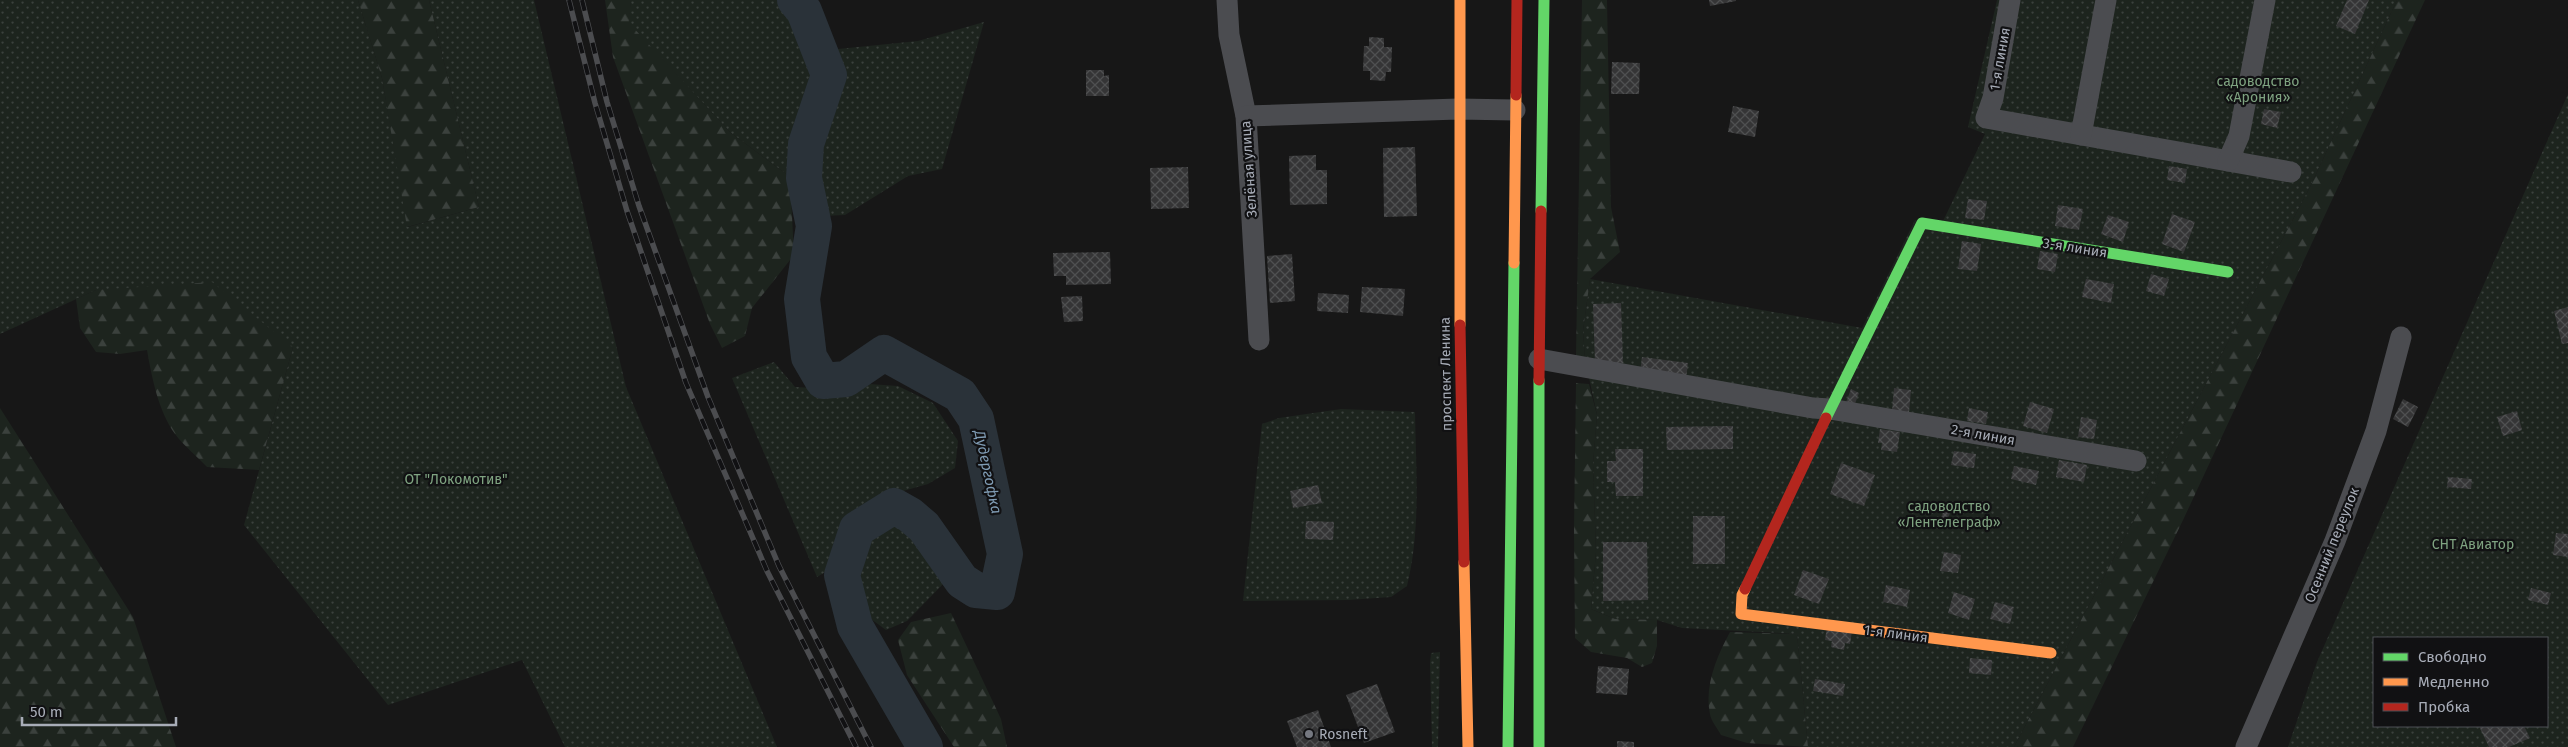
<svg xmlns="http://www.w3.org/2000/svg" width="2568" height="747" viewBox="0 0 2568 747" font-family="'Fira Sans',sans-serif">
<defs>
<pattern id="grass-dots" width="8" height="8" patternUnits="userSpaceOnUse" patternTransform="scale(1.25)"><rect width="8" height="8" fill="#1d241e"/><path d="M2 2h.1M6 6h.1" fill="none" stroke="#3b413d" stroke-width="1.8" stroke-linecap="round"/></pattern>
<pattern id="forest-firs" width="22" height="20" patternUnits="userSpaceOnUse" patternTransform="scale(1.25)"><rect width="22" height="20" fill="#1d241e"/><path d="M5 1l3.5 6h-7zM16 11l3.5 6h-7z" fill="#3b413d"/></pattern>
<pattern id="building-cross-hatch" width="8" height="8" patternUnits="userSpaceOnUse" patternTransform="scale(1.25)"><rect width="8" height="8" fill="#353536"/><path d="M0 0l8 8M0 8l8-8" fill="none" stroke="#4f5051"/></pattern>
</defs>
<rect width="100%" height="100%" fill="#171717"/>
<g fill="url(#grass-dots)" fill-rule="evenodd">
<polygon points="0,0 358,0 382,78 408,227 479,207 429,0 534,0 626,387 777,747 565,747 522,660 388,705 244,525 293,347 96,290 0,334"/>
<polygon points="631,0 778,0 786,6 812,78 799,115 792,147 790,177 731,133 628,23"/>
<polygon points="1997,0 2397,0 2310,187 2014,747 1808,747 1797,634 1682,628 1657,620 1615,619 1591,609 1596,552 1593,464 1597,415 1585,359 1583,331 1590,279 1862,328 1915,220 1943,221 1985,134 1968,127"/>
<polygon points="984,22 942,169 908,176 845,215 822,216 811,173 815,140 836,76 838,49 918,41"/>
<path d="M 2568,94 L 2568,747 L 2288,747 L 2317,662 ZM 2374,638 L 2547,638 L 2547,726 L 2374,726 Z"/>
<polygon points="774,362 795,387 833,389 869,384 898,386 933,403 958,441 955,468 928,484 896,493 861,509 847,529 832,568 817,577 732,378"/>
<path d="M 1341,409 L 1415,412 C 1416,471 1421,529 1407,586 L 1391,597 L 1348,600 L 1243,601 L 1262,424 L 1279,418 Z"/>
<polygon points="890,521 913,532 947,580 907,621 886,630 860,611 853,589 857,557 872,530"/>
<polygon points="1440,652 1438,747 1432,747 1430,663 1431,653"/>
</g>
<g fill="url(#forest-firs)">
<polygon points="358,0 429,0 479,207 407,227 382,78"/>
<polygon points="605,0 631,0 629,23 731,133 790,177 794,255 752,308 745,336 722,348 710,324 613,57"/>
<polygon points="1582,0 1607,0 1611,207 1620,252 1590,279 1583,331 1585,359 1576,356"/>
<polygon points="2397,0 2425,0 2184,518 2073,747 2014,747 2310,187"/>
<path d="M 212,282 L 293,347 L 259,470 L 207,467 C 197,456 184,446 175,434 C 158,410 152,378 147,350 L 120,354 L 96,352 L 80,328 L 76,299 L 96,290 Z"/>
<polygon points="1576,383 1589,384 1597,415 1593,464 1596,552 1591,609 1615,619 1657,620 1657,646 1652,663 1642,667 1627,658 1591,652 1575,638 1574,530"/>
<polygon points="0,408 133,617 176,747 0,747"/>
<polygon points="951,613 1001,719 1007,747 954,747 907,675 898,640 911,622"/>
<path d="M 1730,632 L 1797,634 L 1808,747 L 1747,743 L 1721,735 C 1718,729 1711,721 1710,714 C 1704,686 1717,656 1730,632 Z"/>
</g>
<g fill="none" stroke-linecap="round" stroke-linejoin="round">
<polyline stroke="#2a3239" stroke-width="36" points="795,0 804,11 829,75 806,144 804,178 814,226 802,299 809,357 823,381 846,379 884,353 960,395 976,419 1005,554 997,592 976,590 962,581 924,527 910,515 894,506 857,529 842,575 855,626 925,747"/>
</g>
<g fill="url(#building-cross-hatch)">
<polygon points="1709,0 1736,0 1736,1 1710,6"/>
<polygon points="2347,0 2369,0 2355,34 2336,26"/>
<polygon points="1369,37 1384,38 1384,47 1392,47 1391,72 1386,72 1385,81 1370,80 1370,71 1363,71 1364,46 1369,46"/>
<polygon points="1612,62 1640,63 1639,94 1611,94"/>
<polygon points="1086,70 1104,70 1104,76 1109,75 1109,96 1086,96"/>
<polygon points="1733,106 1759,111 1755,137 1728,132"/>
<polygon points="2264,109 2281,112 2277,128 2261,124"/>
<polygon points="1415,147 1417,216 1384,217 1383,148"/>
<polygon points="1316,155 1316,170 1327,170 1327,204 1290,205 1289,156"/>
<polygon points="2169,166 2187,169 2185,183 2167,180"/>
<polygon points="1188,167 1189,208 1151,209 1150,168"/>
<polygon points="1968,199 1987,201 1984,220 1965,218"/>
<polygon points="2058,205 2083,209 2079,230 2055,226"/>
<polygon points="2172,214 2195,222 2184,252 2162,244"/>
<polygon points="2108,215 2129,222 2123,242 2101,234"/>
<polygon points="1962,241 1981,244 1977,271 1958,269"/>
<polygon points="2040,251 2058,254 2055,272 2037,269"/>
<polygon points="1110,252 1111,284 1066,285 1066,276 1054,276 1053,253"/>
<polygon points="1292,254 1295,301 1270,303 1267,256"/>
<polygon points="2151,274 2169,279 2164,296 2146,291"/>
<polygon points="2086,279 2114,284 2111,303 2082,297"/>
<polygon points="1362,287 1405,289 1403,316 1360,312"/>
<polygon points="1318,293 1349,295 1348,313 1317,311"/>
<polygon points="1082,296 1083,321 1064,322 1061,297"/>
<polygon points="1621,303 1623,363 1595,363 1593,304"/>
<polygon points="2568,307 2568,343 2562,344 2554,311"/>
<polygon points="1642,357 1688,363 1686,379 1640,373"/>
<polygon points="1894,388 1911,390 1909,413 1892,411"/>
<polygon points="1851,389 1859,393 1853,409 1845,405"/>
<polygon points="2403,399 2418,407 2408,427 2393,419"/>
<polygon points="2030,402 2054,409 2047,433 2023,426"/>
<polygon points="1969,408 1988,412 1986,424 1967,421"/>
<polygon points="2517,411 2522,430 2503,436 2497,417"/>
<polygon points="2081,417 2097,420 2094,439 2078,437"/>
<polygon points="1733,426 1733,449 1667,450 1666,427"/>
<polygon points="1880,429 1900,432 1897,452 1881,450 1882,443 1878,443"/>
<polygon points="1615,449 1643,449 1643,496 1616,496 1615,482 1607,482 1607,461 1616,461"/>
<polygon points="1954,451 1976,454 1974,468 1951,465"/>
<polygon points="2059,460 2087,465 2084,482 2056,477"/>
<polygon points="1841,463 1875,475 1864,506 1830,494"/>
<polygon points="2014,466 2039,471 2036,485 2011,479"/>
<polygon points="2448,477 2472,479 2471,489 2447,487"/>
<polygon points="1318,485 1322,503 1293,508 1290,491"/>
<polygon points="1945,508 1951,511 1944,527 1938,525"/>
<rect x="1693" y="516" width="32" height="48"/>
<polygon points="1306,521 1334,522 1333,540 1305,539"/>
<polygon points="2556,533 2568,534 2568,557 2553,555"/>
<polygon points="1603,542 1647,542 1648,600 1603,601"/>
<polygon points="1944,552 1961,555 1958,573 1940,571"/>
<polygon points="1803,570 1829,579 1819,604 1794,595"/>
<polygon points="1886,585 1910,590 1907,607 1883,602"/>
<polygon points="2531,588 2551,593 2548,605 2528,600"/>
<polygon points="1954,592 1975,599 1969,620 1948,613"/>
<polygon points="1995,602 2014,607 2010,624 1990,619"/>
<polygon points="1827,627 1852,631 1850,644 1845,643 1844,650 1831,647 1832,641 1825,640"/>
<polygon points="1970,658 1992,660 1991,675 1969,673"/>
<polygon points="1598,666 1629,669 1627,695 1596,693"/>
<polygon points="1815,679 1845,684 1843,696 1813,691"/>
<polygon points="1377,684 1395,732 1364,743 1346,695"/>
<polygon points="1318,710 1331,747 1297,747 1287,721"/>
<polygon points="2479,726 2524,726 2530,738 2509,747 2489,747"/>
<polygon points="1617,741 1634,742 1634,747 1617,747"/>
</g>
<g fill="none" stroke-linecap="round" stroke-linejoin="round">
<g stroke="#4b4c50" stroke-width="21">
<polyline points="1227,0 1229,35 1246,116 1259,340"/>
<polyline points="2010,0 1993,98 1986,118 2291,172"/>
<polyline points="1246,116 1458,109 1515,110"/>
<polyline points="2081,135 2106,0"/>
<polyline points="2228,161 2239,136 2265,0"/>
<polyline points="1539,359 1813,408 1830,409 2136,461"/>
<polyline points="2246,747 2335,541 2376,431 2401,337"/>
</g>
<g stroke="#63d668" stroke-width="11">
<polyline points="1541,211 1544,0"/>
<polyline points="1539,380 1539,747"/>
<polyline points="1826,418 1922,223 2228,272"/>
<polyline points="1508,747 1514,263"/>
</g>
<g stroke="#ff974d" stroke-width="11">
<polyline points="1514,263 1516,95"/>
<polyline points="1460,325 1460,0"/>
<polyline points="1464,562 1468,747"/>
<polyline points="1745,589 1742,595 1741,614 2051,653"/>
</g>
<g stroke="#b3261e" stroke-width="11">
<polyline points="1516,95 1517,0"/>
<polyline points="1460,325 1464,562"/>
<polyline points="1539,380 1541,211"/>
<polyline points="1745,589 1826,418"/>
</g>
<defs>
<g id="rail">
<polyline points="569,0 595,103 627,211 686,383 767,571 856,747"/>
<polyline points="582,0 607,102 639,206 708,397 779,566 871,747"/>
</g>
</defs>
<use href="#rail" stroke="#4b4c4f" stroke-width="5.5"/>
<use href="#rail" stroke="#111113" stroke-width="4" stroke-dasharray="11" stroke-linecap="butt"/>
</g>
<circle fill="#757880" stroke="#111113" stroke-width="2" cx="1309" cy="734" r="5"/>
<g text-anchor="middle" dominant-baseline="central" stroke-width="4.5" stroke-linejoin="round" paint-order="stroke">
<g font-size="14" fill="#a8adb8" stroke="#111113">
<text transform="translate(2000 59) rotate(-80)">1-я линия</text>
<text transform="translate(1249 169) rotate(-94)">Зелёная улица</text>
<text transform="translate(2075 248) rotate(9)">3-я линия</text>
<text transform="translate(1446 374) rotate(-91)">проспект Ленина</text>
<text transform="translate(1983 435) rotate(10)">2-я линия</text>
<text transform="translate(2332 545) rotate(-68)">Осенний переулок</text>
<text transform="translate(1896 634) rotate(7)">1-я линия</text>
</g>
<g font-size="14" fill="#7fa381" stroke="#111113">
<text x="2258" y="81">садоводство<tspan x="2258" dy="16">«Арония»</tspan></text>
<text x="456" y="479">ОТ "Локомотив"</text>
<text x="1949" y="506">садоводство<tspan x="1949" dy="16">«Лентелеграф»</tspan></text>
<text x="2473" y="544">СНТ Авиатор</text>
</g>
<g font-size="14" fill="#a8adb8" stroke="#111113" text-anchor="start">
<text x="1319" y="734">Rosneft</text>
</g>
<g font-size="15" font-style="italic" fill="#7f9bb3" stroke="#111113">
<text transform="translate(988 472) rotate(78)">Дудергофка</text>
</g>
</g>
<rect x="2373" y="637" width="175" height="90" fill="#111113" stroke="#4d4f55"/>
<rect x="2383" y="653" width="25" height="8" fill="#63d668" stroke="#4d4f55"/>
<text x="2418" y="662" font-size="15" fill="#a8adb8">Свободно</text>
<rect x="2383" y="678" width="25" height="8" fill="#ff974d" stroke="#4d4f55"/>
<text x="2418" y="687" font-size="15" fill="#a8adb8">Медленно</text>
<rect x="2383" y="703" width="25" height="8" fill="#b3261e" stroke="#4d4f55"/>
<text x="2418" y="712" font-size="15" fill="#a8adb8">Пробка</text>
<path d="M22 717v8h154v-8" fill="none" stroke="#a8adb8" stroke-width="2.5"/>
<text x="30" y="717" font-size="15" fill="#a8adb8" stroke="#111113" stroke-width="4" paint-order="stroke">50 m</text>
</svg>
